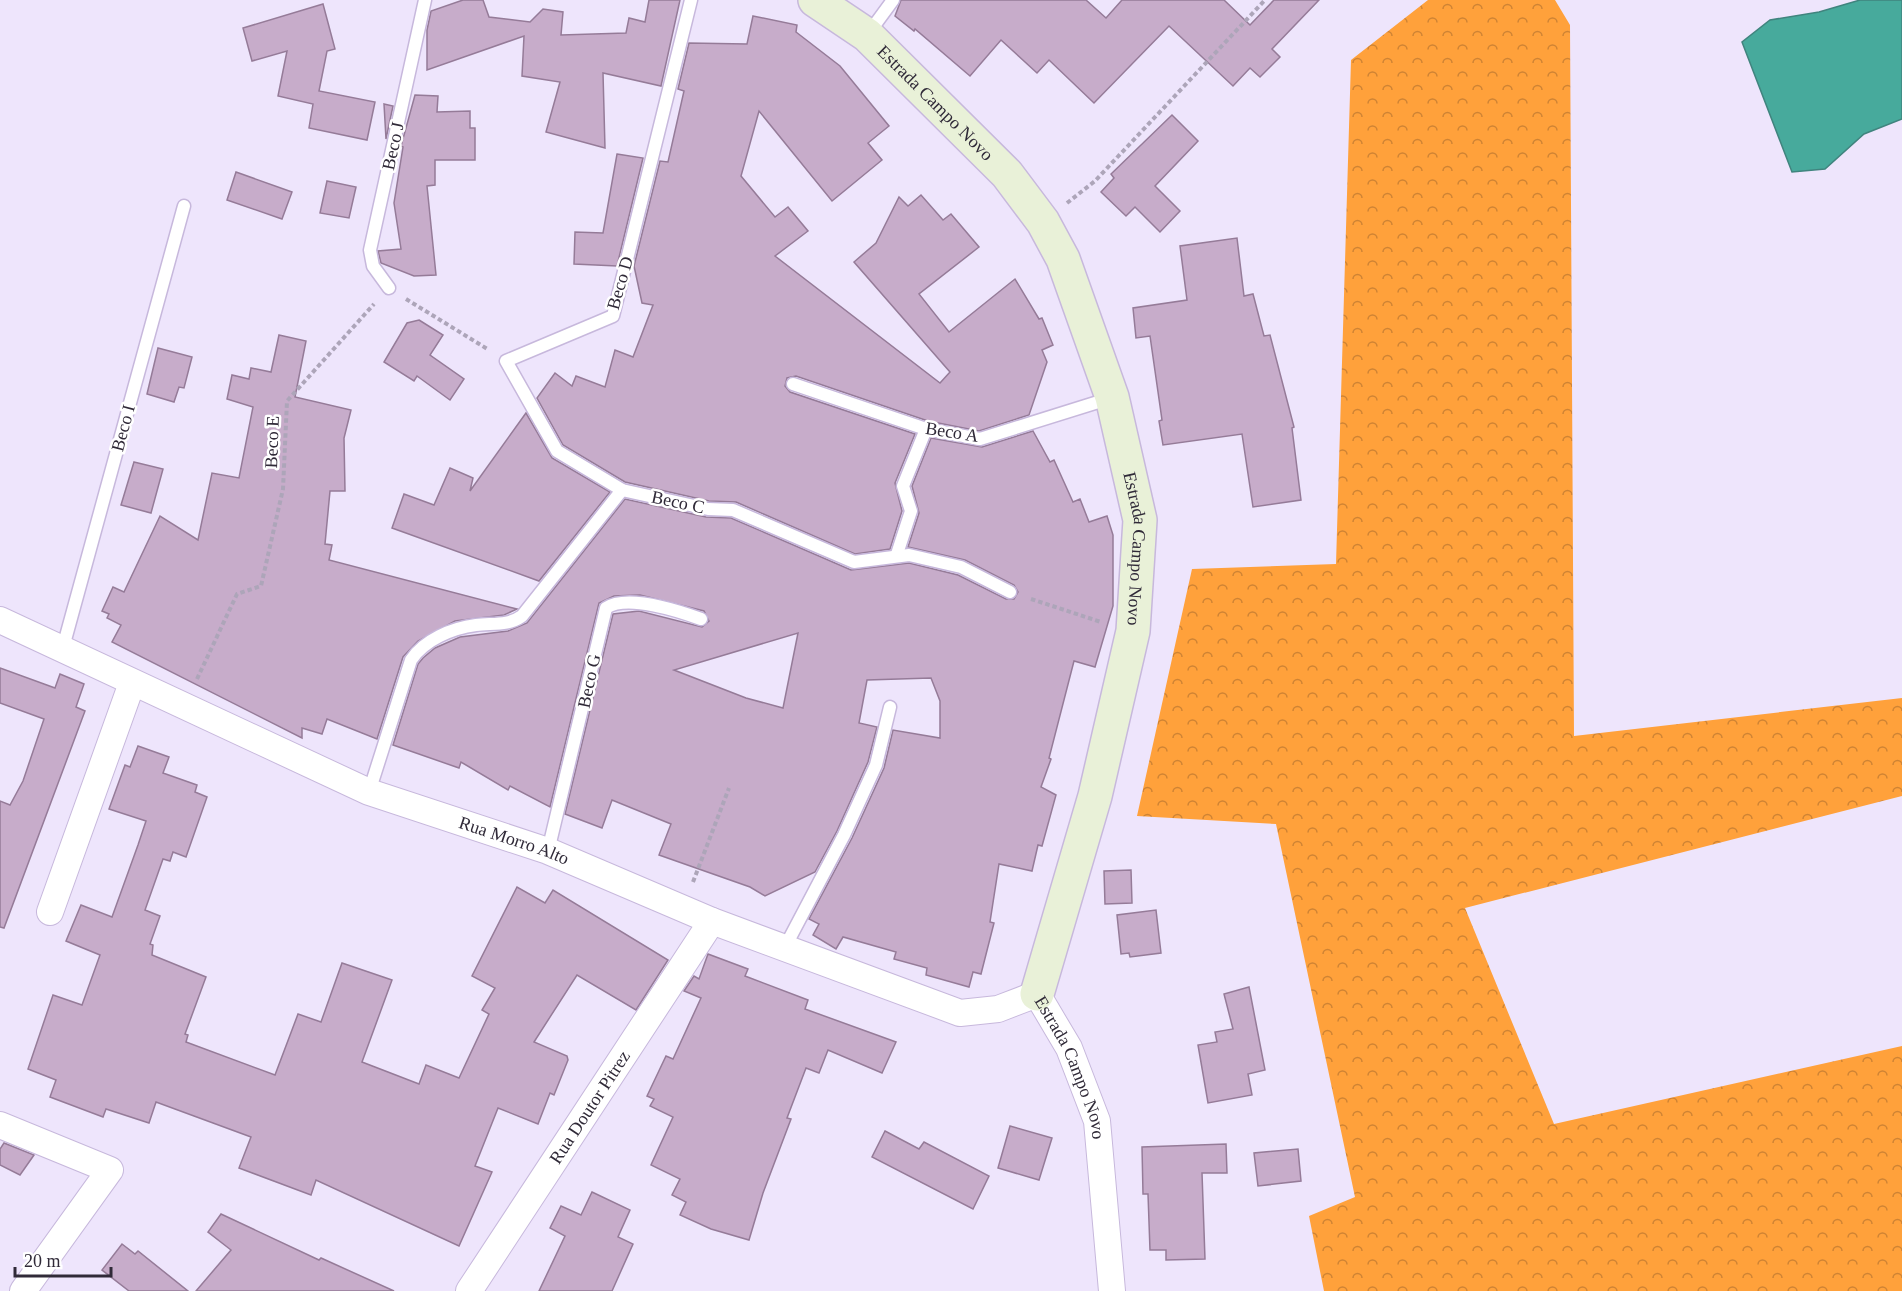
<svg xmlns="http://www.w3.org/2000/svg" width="1902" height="1291" viewBox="0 0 1902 1291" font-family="Georgia,serif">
<defs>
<pattern id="forest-crowns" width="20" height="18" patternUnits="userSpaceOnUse" patternTransform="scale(1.5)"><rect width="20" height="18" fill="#ffa13b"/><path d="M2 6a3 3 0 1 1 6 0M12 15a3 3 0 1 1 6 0" fill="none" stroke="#cf8333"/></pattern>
</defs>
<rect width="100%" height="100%" fill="#eee5fc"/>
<polygon fill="url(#forest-crowns)" points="1428,0 1555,0 1570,25 1574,736 1902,698 1902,796 1465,908 1554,1124 1902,1046 1902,1291 1324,1291 1309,1216 1355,1197 1276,824 1137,816 1192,569 1336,564 1351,60"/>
<polygon fill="#47aa9c" stroke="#40847e" stroke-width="1.5" points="1860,0 1902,0 1902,119 1864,134 1825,169 1792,172 1742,42 1770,20 1819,12"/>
<g fill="#c7acca" stroke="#957b98" stroke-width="1.5" fill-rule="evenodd">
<polygon points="463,0 483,0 489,17 530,22 543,9 563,12 561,35 626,33 629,18 645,22 649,0 680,0 661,86 603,73 605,148 546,132 560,82 522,76 524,36 427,70 427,30 431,11"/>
<polygon points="901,0 1086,0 1106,18 1122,0 1224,0 1250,25 1274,0 1319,0 1272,49 1280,57 1260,77 1250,68 1233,86 1169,26 1094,103 1049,60 1037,73 1001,40 970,76 915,29 914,31 895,16"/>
<polygon points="323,4 335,49 327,51 319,91 375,102 367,140 309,128 313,104 278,96 287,51 252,61 243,28"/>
<polygon points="753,16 797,25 796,32 840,66 889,126 868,143 882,160 832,201 759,111 741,176 775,217 788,207 808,231 775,256 940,383 950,372 854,262 876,243 899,197 908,206 921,195 943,220 951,214 979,247 919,294 949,332 1015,279 1039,319 1042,318 1053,345 1042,350 1047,362 1029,415 979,431 928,421 796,376 787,378 785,386 790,392 915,434 895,483 902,511 890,549 855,554 736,502 709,501 625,482 563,445 537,398 555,373 572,386 576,376 605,387 615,350 633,357 653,305 642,303 634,266 660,161 668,162 684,91 678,89 689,43 747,44"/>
<polygon points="415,95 438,96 437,112 470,111 470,128 475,128 475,160 435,160 435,185 427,186 436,275 414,276 381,263 378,251 401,249 394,203 403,147 401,146"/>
<polygon points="384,104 393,106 386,139"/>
<polygon points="1172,115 1198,141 1155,186 1180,211 1160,232 1135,207 1126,216 1101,192 1114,178 1111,174"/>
<polygon points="617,154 643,158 617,266 574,264 575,232 603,233"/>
<polygon points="236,172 292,192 282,219 227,200"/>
<polygon points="327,181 356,187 349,218 320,213"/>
<polygon points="1237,238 1244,296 1253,294 1264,336 1270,335 1294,427 1292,428 1301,500 1253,507 1242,434 1163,445 1159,421 1162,420 1150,336 1136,338 1133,308 1187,300 1180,246"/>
<polygon points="419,320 443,335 430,355 464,379 450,400 417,376 414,381 384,362 407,323"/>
<polygon points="279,335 306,341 295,397 351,410 344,438 345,491 330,491 325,544 332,545 329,560 517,609 504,615 455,621 418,641 403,657 377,739 327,719 322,734 302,728 302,738 112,642 121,625 107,618 109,614 102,611 113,587 124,592 160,516 198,540 212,473 239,478 253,407 227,399 232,375 249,379 251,368 271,372"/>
<polygon points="158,348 192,357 184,388 179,387 174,402 147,394"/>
<polygon points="526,413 552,458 610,492 539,581 392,528 404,494 434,505 450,468 473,478 470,491"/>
<path d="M 1033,431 L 1050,462 L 1054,460 L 1073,502 L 1080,499 L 1089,522 L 1107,516 L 1113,535 L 1113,606 L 1095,667 L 1074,661 L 1049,758 L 1051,759 L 1041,787 L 1056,795 L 1042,846 L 1038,845 L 1032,871 L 999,864 L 990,922 L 994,923 L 981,974 L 973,972 L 969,987 L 926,975 L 927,968 L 894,959 L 896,952 L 843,937 L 836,949 L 813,935 L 819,924 L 809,919 L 852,838 L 884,768 L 893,730 L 940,738 L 940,701 L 931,678 L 867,680 L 859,723 L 877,727 L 868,762 L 837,831 L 815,872 L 765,896 L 750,887 L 659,855 L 671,824 L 612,800 L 602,828 L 565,814 L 613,614 L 639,611 L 702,627 L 709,621 L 704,611 L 640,595 L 614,596 L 599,603 L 550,807 L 510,786 L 508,790 L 461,762 L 459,768 L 393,745 L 418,664 L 423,658 L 435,648 L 460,637 L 508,631 L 527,623 L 625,499 L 706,517 L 731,518 L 851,570 L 909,563 L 958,575 L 1006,599 L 1014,599 L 1018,592 L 1014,585 L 965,560 L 908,547 L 919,513 L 912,486 L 931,438 L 982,447 ZM 798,633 L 783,708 L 746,698 L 674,670 Z"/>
<polygon points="134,462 163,469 151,513 121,505"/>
<polygon points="0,668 55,688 60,674 84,684 76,707 85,711 4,928 0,927 0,801 10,805 23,781 44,719 0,703"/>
<polygon points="138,746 169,757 163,773 197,785 195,792 207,797 186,857 173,852 170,861 163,859 145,910 160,916 150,944 153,945 152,955 206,977 185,1034 188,1035 186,1042 275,1075 298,1014 321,1022 342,963 392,980 362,1062 419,1084 426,1065 459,1078 489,1014 482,1010 495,988 472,976 517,887 545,903 553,890 668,960 636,1010 577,975 534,1042 567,1056 568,1060 554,1095 550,1093 538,1124 498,1108 475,1166 492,1172 459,1246 316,1180 311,1195 239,1168 251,1137 156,1102 149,1123 106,1109 103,1117 50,1097 56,1080 28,1069 53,995 82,1005 100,955 66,941 81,905 112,917 138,845 146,821 109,809 125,765 130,767"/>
<polygon points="1131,870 1132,903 1105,904 1104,871"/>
<polygon points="1156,910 1161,953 1130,957 1129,953 1121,954 1117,915"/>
<polygon points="708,954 748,969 745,976 808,1000 805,1009 896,1042 882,1073 828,1050 819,1073 806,1068 787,1118 791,1119 763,1193 749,1240 711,1229 680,1215 686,1202 672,1195 680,1179 651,1165 673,1117 650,1106 654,1099 647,1096 666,1056 673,1059 701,998 684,991 694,976 699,979"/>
<polygon points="1249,987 1265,1070 1248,1074 1252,1095 1208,1103 1198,1045 1217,1042 1215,1032 1233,1029 1224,994"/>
<polygon points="1010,1126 1052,1138 1039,1180 998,1168"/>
<polygon points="885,1131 919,1149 924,1142 989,1176 973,1209 872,1157"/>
<polygon points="4,1143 34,1155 20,1175 0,1165 0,1149"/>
<polygon points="1226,1144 1227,1173 1202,1173 1205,1259 1166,1260 1166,1250 1150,1250 1148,1194 1143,1194 1142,1147"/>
<polygon points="1298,1149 1301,1181 1258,1186 1254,1153"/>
<polygon points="592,1192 630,1210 618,1237 633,1244 612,1291 539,1291 565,1236 550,1228 561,1206 581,1215"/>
<polygon points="221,1214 319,1260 321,1258 394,1291 196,1291 231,1250 208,1232"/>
<polygon points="122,1244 135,1254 138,1251 188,1291 129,1291 102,1270"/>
</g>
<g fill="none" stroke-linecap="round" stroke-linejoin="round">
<defs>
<g id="lane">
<polyline points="691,0 613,316 506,361 557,451 622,490 708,509 733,510 854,562 909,555 961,567 1010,592"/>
<polyline points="868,34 893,0"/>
<polyline points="389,288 373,266 370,250 425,0"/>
<polyline points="793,384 926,429 980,439 1111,398"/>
<polyline points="897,554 911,511 903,486 926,429"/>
<polyline points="62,651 184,206"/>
<path d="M 369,792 L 411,660 C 424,640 452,628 476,625 C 493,623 508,626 522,616 L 622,490"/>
<path d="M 548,851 L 606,608 C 627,594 679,611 701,619"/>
<polyline points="784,949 844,835 876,765 890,707"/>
</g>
<g id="street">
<path id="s1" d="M 0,620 L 369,792 L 548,851 L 712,921 L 960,1013 L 998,1009 L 1037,994 L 1069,1048 L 1097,1121 L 1112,1291"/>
<polyline points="50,912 132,683"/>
<polyline points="0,1125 110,1170 23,1291"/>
<path id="s2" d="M 469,1291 L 712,921"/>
</g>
<g id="secondary">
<path id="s3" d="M 815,0 L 867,35 L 1007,174 L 1043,222 L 1063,259 L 1112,397 L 1140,520 L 1133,631 L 1095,796 L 1037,994"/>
</g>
</defs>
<use href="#lane" stroke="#c7b8dc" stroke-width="15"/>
<use href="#street" stroke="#c7b8dc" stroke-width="28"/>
<use href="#secondary" stroke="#c7b8dc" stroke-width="36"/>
<g stroke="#ada5b9" stroke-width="4" stroke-dasharray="4.5 3" stroke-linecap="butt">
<polyline points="1067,203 1095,181 1265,0"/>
<polyline points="406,299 489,350"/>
<polyline points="1031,599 1101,622"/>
<polyline points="197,679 237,594 261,586 283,489 287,401 374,304"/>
<polyline points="693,882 729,788"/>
</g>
<use href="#lane" stroke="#fff" stroke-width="12"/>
<use href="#street" stroke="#fff" stroke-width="26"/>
<use href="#secondary" stroke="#e9f1d8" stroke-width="33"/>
</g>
<g text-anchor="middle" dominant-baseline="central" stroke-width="5" stroke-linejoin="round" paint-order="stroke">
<g font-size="18" fill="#302a38" stroke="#fff">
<text stroke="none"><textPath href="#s3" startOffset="159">Estrada Campo Novo</textPath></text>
<text transform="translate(393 146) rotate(-78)">Beco J</text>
<text transform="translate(620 283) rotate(-74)">Beco D</text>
<text transform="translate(123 428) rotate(-75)">Beco I</text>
<text transform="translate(952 432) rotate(9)">Beco A</text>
<text transform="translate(272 442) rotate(-88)">Beco E</text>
<text transform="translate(678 502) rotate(12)">Beco C</text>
<text stroke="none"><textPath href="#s3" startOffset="663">Estrada Campo Novo</textPath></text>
<text transform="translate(589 681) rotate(-78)">Beco G</text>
<text stroke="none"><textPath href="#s1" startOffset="560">Rua Morro Alto</textPath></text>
<text stroke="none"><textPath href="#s1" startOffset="1200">Estrada Campo Novo</textPath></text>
<text stroke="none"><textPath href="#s2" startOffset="220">Rua Doutor Pitrez</textPath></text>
</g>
</g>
<path d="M15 1267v9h96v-9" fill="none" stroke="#302a38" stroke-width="3"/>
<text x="24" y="1267" font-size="18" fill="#302a38" stroke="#ffffff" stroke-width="4.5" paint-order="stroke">20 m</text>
</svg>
